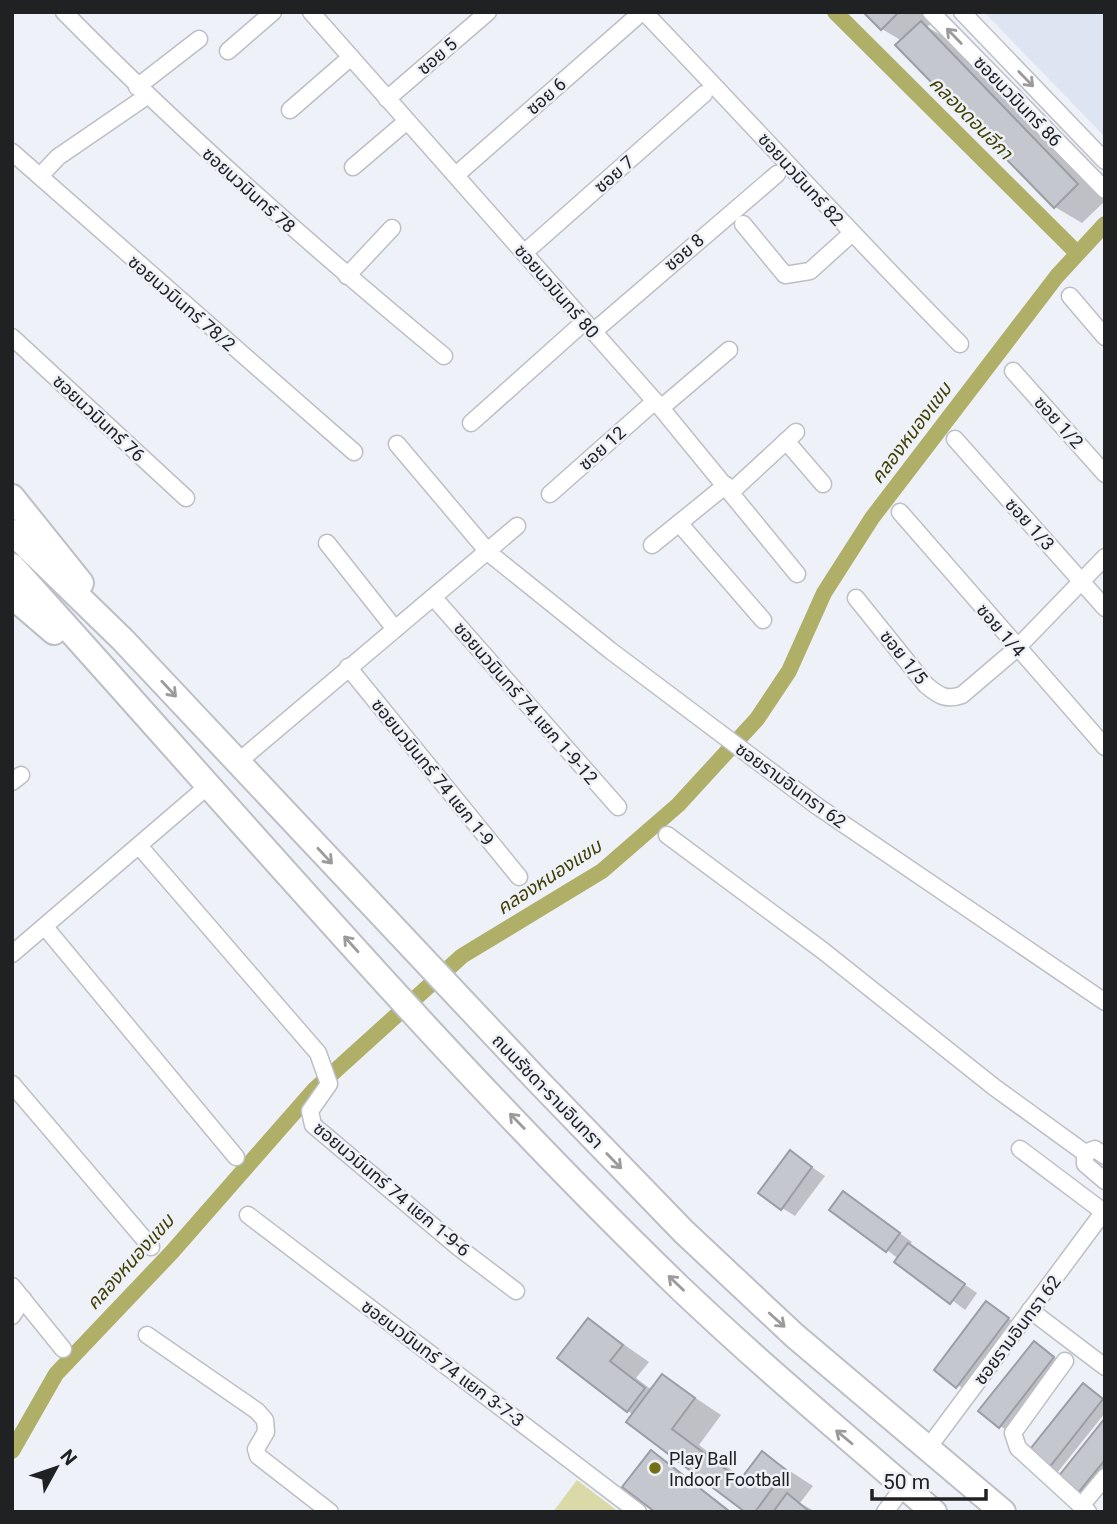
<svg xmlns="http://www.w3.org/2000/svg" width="1117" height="1524" viewBox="0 0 1117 1524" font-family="Roboto,'Noto Sans Thai',sans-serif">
<rect width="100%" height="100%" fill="#eef1f7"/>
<polygon fill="#dee5f2" points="984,12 1105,12 1105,137"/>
<polygon fill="#d9daa7" points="577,1480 619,1512 553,1512"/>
<g fill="#0003">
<polygon points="866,12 922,12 932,23 927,27 948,39 1105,201 1082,223 1055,207 902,41 882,29"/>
<polygon points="791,1153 825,1176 795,1216 782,1208"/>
<polygon points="844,1193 912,1242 909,1246 977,1293 965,1310 887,1250"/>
<polygon points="986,1303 1021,1327 971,1394 936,1370"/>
<polygon points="589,1320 649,1362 636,1378 652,1390 663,1376 721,1415 699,1445 743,1479 762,1453 813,1486 800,1503 816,1512 748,1512 628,1411"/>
<polygon points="1043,1348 1062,1363 1008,1431 1000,1426"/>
<polygon points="1083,1385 1105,1400 1105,1413 1057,1473 1049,1468"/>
<polygon points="1105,1420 1105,1475 1088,1497 1060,1477"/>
<polygon points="651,1452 669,1463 732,1512 658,1512"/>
</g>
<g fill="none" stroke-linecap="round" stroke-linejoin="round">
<g stroke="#afaf67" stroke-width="16">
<polyline points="835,12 1077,253"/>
<polyline points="12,1451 56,1374 172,1252 314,1090 462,956 602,871 678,805 757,719 789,671 824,593 872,518 1057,276 1105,224"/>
</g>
</g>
<g fill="#c4c7cd" stroke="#9a9da3" stroke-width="2">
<polygon points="863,12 899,12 881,30"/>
<polygon points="921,21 1078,184 1054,208 895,45"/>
<polygon points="790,1150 812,1167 781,1210 758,1193"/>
<polygon points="843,1191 900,1233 886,1252 829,1210"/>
<polygon points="908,1243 965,1284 950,1304 894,1262"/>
<polygon points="986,1301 1009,1318 956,1388 934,1370"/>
<polygon points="588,1318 623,1345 610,1361 645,1388 627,1412 557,1358"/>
<polygon points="1034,1341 1054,1357 999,1428 978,1411"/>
<polygon points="662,1374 695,1398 672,1429 740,1480 762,1451 786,1470 755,1512 745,1512 626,1422"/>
<polygon points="1083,1383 1103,1399 1048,1469 1027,1453"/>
<polygon points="1105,1418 1105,1460 1078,1493 1058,1477"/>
<polygon points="651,1450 730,1512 655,1512 622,1487"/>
<polygon points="787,1493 810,1512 773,1512"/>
</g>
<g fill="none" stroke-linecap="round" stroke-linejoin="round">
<defs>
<g id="minor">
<path d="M 64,12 C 184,134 312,247 444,356"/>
<polyline points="311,12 661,408 797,574"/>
<path d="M 644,12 C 750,122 852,235 960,344"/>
<polyline points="931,12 1105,190"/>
<polyline points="962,12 1105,161"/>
<polyline points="228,51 273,12"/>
<polyline points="137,87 199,39"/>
<polyline points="387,99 488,12"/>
<polyline points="290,110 351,57"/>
<polyline points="12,152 354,452"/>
<polyline points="353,167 407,121"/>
<polyline points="456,175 635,18"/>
<polyline points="40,176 58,157 147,96"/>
<polyline points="743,224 785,275 810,271 851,234"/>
<polyline points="524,253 704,94"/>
<polyline points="347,276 392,228"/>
<polyline points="1070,296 1105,337"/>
<polyline points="593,332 777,174"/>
<polyline points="12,337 186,498"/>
<polyline points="1013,371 1105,474"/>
<polyline points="661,408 729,350"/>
<polyline points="471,423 584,322"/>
<polyline points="955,439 1105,608"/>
<polyline points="786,441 823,484"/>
<polyline points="397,444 489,553 611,651 817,806 1105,1002"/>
<polyline points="731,492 796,432"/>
<polyline points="550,494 655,401"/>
<polyline points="900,512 1105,747"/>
<polyline points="679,523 763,620"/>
<polyline points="327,543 395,629"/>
<polyline points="652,545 726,485"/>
<polyline points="434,598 618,807"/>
<path d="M 856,598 L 926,685 C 938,695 946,701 962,695 L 1017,648 L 1105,557"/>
<polyline points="348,667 519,877"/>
<polyline points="238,762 517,526"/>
<polyline points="12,782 21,775"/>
<polyline points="667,835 822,950 994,1087 1085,1153"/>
<polyline points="140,847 318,1053 329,1084 310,1111 313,1125 458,1247 516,1291"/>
<polyline points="45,927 236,1157"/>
<polyline points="12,954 209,785"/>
<polyline points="12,1084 151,1247"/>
<polyline points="1020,1149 1105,1213"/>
<polyline points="1085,1153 1085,1164 1105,1181"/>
<polyline points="1085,1153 1095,1149 1105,1156"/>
<polyline points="248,1215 638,1512"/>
<polyline points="12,1286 63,1349"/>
<polyline points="1030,1310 1105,1367"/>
<polyline points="12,1316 23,1299"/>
<polyline points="147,1335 257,1411 265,1420 266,1432 256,1449 258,1456 330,1512"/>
<polyline points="1065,1361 1013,1433 1018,1448 1088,1512"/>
<polyline points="928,1448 1105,1210"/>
<polyline points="1081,1506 1105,1477"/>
<polyline points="885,1512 904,1486"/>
</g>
<g id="primary">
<polyline points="12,497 81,583"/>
<polyline points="12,532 123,640 536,1079 684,1232 795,1336 1003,1512"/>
<path d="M 12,566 C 232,809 444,1060 680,1288 C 762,1366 848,1438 934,1512"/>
<polyline points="12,596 54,632"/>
</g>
</defs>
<use href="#minor" stroke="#bcbfc5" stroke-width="19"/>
<use href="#primary" stroke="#bcbfc5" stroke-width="28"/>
<use href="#minor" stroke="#fff" stroke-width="16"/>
<use href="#primary" stroke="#fff" stroke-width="24"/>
</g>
<defs><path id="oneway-shaft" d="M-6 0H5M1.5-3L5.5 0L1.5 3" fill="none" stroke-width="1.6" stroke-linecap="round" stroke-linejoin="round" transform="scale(1.75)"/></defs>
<g stroke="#9b9b9c">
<use href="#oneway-shaft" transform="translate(954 36) rotate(-134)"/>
<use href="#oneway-shaft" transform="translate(1026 79) rotate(46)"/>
<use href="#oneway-shaft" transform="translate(169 689) rotate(47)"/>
<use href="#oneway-shaft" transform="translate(325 856) rotate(47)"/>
<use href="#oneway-shaft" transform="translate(351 944) rotate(-132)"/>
<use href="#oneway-shaft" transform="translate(517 1121) rotate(-134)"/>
<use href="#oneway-shaft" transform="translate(614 1161) rotate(46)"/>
<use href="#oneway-shaft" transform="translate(676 1283) rotate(-136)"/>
<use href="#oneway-shaft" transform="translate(777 1320) rotate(42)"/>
<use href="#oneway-shaft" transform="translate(844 1437) rotate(-140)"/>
</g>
<circle fill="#717012" stroke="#eef1f7" stroke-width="2.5" cx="655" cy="1468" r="7"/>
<g text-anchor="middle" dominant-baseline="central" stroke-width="5" stroke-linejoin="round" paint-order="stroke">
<g font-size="18" fill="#202123" stroke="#eef1f7">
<text transform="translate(437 56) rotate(-41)">ซอย 5</text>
<text transform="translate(546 96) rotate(-41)">ซอย 6</text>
<text transform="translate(1018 101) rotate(46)">ซอยนวมินทร์ 86</text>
<text transform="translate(614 174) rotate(-41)">ซอย 7</text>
<text transform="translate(801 179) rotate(48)">ซอยนวมินทร์ 82</text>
<text transform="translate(249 190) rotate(42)">ซอยนวมินทร์ 78</text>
<text transform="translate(684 252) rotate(-41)">ซอย 8</text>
<text transform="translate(557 291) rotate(49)">ซอยนวมินทร์ 80</text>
<text transform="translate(182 303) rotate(41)">ซอยนวมินทร์ 78/2</text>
<text transform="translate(99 418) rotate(43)">ซอยนวมินทร์ 76</text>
<text transform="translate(1059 422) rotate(48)">ซอย 1/2</text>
<text transform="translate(602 448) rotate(-42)">ซอย 12</text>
<text transform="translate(1030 524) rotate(48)">ซอย 1/3</text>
<text transform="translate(1001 630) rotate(49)">ซอย 1/4</text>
<text transform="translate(904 657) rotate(51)">ซอย 1/5</text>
<text transform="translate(526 703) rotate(49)">ซอยนวมินทร์ 74 แยก 1-9-12</text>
<text transform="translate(433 772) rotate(51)">ซอยนวมินทร์ 74 แยก 1-9</text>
<text transform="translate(791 785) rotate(36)">ซอยรามอินทรา 62</text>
<text transform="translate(548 1091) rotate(46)">ถนนรัชดา-รามอินทรา</text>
<text transform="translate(392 1189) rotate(40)">ซอยนวมินทร์ 74 แยก 1-9-6</text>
<text transform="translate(1017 1330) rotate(-53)">ซอยรามอินทรา 62</text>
<text transform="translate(443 1363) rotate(37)">ซอยนวมินทร์ 74 แยก 3-7-3</text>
</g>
<g font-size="18" fill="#202123" stroke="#eef1f7" text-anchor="start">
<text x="669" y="1458">Play Ball<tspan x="669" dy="21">Indoor Football</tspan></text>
</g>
<g font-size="19" font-style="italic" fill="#414004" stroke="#eef1f7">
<text transform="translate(971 118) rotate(45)">คลองดอนอีกา</text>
<text transform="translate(911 433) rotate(-53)">คลองหนองแขม</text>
<text transform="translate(549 877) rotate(-33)">คลองหนองแขม</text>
<text transform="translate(130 1262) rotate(-48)">คลองหนองแขม</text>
</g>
</g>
<rect width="1117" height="1524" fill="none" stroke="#202123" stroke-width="28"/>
<g transform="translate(56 1468) rotate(50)" stroke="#eef1f7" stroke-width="5" paint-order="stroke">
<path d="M0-5L12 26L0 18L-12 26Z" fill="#202123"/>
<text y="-10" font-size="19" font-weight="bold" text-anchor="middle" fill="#202123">N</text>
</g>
<path d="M872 1489v10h114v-10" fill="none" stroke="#202123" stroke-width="3.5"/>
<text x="883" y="1489" font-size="21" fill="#202123" stroke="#eef1f7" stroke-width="5" paint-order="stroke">50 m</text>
</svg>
